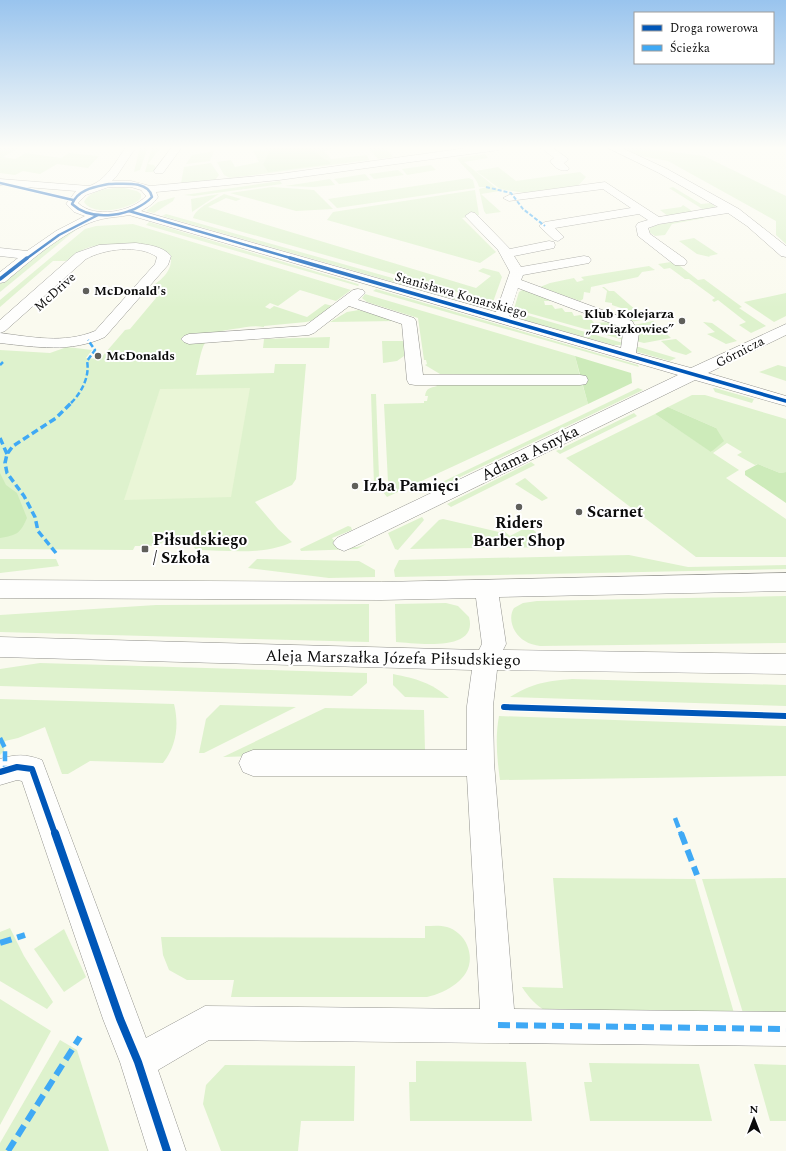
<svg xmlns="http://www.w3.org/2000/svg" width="786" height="1151" viewBox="0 0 786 1151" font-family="Spectral,serif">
<rect width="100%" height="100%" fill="#fafaef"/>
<g fill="#def2cd">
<polygon points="0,147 21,147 3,157 15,159 26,153 61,158 69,153 99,156 88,168 57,164 40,174 23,171 15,175 0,173"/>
<polygon points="140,147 148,147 140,170 134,172"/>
<polygon points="152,147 161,147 148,164 154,165 156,168 153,172 145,172"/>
<polygon points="263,147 271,147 263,164 330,164 331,162 323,158 311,147 341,147 324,151 331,159 367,155 369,160 230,178 224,175 217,162 231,160 235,167 259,162 253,151 264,150"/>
<polygon points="367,147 385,147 393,157 378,159"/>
<polygon points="635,147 704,156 786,196 786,244 776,235 776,221 668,161 641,156 623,148"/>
<polygon points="214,151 210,161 186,164 192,155"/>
<path d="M 485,154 L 488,158 L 464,162 L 500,191 L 481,194 L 501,212 L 486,214 L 484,211 L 479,189 L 487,187 L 479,187 C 476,175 464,169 457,158 Z"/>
<polygon points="211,163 219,175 215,180 181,183 184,167"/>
<polygon points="431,165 436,170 407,175 402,169"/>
<polygon points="498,167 516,181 580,172 586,177 577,187 530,194 500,189 476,171"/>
<polygon points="398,170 404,175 374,179 369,174"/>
<polygon points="365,174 370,180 339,184 334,179"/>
<polygon points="469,178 473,180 475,188 337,208 328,199"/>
<polygon points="330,179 335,185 314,187 285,186"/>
<polygon points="280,181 282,184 194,196 184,195"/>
<polygon points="272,187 314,190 333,209 296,211 230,193"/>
<polygon points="673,187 701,204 711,203 716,207 704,210 669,188"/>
<path d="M 124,188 L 137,191 L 141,194 L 141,198 C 132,209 93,217 84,202 C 90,189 111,188 124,188 Z"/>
<polygon points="475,190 479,215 462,218 496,252 480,263 327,220 333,212"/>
<polygon points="219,194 192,212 191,199"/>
<path d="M 224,194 L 241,199 L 236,201 L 226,198 L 208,207 L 476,288 L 491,276 L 478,271 L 483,268 L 499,272 L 502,277 L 493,302 L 193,218 C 196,207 215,200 224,194 Z"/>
<polygon points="175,197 173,201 154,213 146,211 158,202"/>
<polygon points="683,205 695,213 668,216 660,210 681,207"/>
<polygon points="166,214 495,307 497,308 493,309 485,308 162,216"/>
<polygon points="702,217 704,218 672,224 665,235 655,236 649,232 650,228 656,225"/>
<polygon points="149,222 358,284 359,285 358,286 146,225"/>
<path d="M 133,224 L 351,290 L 336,301 L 300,290 L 278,306 L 270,303 L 265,307 L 270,309 L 274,306 L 307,317 L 325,304 L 333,306 L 311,321 L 306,322 L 264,326 L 264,327 C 252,325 244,328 233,329 C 200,333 203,348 196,375 L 274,373 L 275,364 L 306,364 L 296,479 L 292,485 L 255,502 L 278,529 L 292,542 C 263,556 228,550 196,550 L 191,543 L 184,538 L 168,538 L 158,546 L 135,546 L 133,550 L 0,549 L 0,350 L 50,353 L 67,347 L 92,350 L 86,358 L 100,359 L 125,330 L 130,329 L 156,298 L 155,294 L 144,295 L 142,294 C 153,285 171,276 171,260 C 172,242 103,244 90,247 C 79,250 72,257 66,261 L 53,261 L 0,307 L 0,300 L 85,229 L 96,226 Z"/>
<polygon points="75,228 78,228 0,292 0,284 20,267"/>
<polygon points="694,238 718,254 709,256 710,257 697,254 679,241"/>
<polygon points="671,262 680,266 698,280 704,279 742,307 739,308 766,326 751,333 739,325 746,322 718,300 714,302 712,300 715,298 689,279 685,279 670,268 664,269 658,264"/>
<polygon points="649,266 655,270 642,272 638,277 591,287 590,293 584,292 583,299 580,301 540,287 550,283 574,278 577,282 584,280 581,277"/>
<polygon points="602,287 604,287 609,291 614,291 646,319 631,322 626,319 627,310 612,305 612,303 605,302 607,291"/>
<polygon points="376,289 638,365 639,367 373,291"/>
<polygon points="524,289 558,301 544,301 545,305 552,305 555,309 562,308 565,312 572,312 574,316 581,315 584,319 591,319 594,323 611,322 623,326 624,340 514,309 519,292"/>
<polygon points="786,293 786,316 774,322 744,302"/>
<polygon points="365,294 575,356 580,376 440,374 425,365 427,364 426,360 424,360 418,318 367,302 362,298"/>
<polygon points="359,310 396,321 330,322 347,312"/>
<polygon points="513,311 623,343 622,345 613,345 524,320 516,316"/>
<polygon points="653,321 671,338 644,343 636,341 638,333 634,325"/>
<polygon points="703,322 712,323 737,341 726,344 707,334 715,332"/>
<polygon points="330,337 329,348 263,348 264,339"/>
<polygon points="676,339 692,352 686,355 672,351 661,341"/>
<polygon points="382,341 404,341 404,356 397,361 383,363"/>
<polygon points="636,347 639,347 676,358 670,361 634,351"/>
<polygon points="778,365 786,367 786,381 759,372"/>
<path d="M 582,383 L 588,404 L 387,497 L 383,492 L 388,482 L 384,404 L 424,403 L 424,401 L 427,401 L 428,396 L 425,396 C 426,388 430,388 437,386 L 436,385 Z"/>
<polygon points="638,388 643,390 437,488 438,484"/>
<polygon points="713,388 715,388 754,399 752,403 715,392"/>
<polygon points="371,394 376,394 379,477 378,484 374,485"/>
<polygon points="692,395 705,395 786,419 786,472 780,473 758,464 755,465 737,455 742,452 727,443 713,453 739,470 726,478 786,519 786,557 696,557 566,458 655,414 712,452 716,428 668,407"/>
<polygon points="634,413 637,416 560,454 556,451"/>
<polygon points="531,462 535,465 451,507 447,504"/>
<polygon points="525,478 548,498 542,501 515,484"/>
<polygon points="422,517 424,520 398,550 395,549 388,533"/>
<polygon points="443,519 499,532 503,530 510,536 529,526 553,547 410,549 439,520"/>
<polygon points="348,526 351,527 352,530 332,538 339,547 357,547 366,544 357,549 301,551 300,549"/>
<polygon points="629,555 688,567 786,565 786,569 395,577 394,570 399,560"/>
<polygon points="0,559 56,559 59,566 0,573"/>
<polygon points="257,559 359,561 375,570 375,577 329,578 248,568"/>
<path d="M 786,596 L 786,643 L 540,646 C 535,645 529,644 525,641 C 514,635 507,619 514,608 L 523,603 L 537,601 Z"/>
<path d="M 446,603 L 458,606 L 469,617 C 479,653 415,643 396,642 L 395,604 Z"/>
<polygon points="369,604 369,642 0,632 0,615 156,605"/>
<polygon points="40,663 367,673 367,683 352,696 0,686 0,669"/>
<path d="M 393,674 C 417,679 430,682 449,698 L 405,697 L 393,685 Z"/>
<path d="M 572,679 L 786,685 L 786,706 L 510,697 C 533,683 546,681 572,679 Z"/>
<path d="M 0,699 L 174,704 C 179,724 177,746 163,763 L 90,761 L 68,774 L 62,774 L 45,727 L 18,738 L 5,741 L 4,751 L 0,755 Z"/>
<polygon points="220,705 296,707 204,753 199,753 206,719"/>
<polygon points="325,708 424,710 425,751 223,757"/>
<path d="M 499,716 L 786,726 L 786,776 L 500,780 C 497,759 495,737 499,716 Z"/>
<path d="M 553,878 L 695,879 L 734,1013 L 547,1012 C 536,1005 529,998 522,987 L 563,988 Z"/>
<polygon points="786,878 786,1013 743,1013 702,879"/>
<path d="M 425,926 C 432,926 440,925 447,927 C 455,929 464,937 467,945 C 479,974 451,991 427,997 L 231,997 L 234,980 L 187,980 L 169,970 L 163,955 L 161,937 L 425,938 Z"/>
<polygon points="10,928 24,956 53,1002 47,1009 0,981 0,932"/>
<polygon points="64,929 86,977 64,992 34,949"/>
<polygon points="0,999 51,1031 0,1125"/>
<polygon points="60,1040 77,1050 109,1151 0,1151 0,1143"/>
<polygon points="416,1061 526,1062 532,1121 410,1121 409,1082 416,1082"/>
<polygon points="589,1063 699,1064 712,1121 590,1121 584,1082 592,1082"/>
<polygon points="754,1064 786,1065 786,1121 770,1121"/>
<polygon points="225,1065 355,1066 354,1121 301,1121 298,1151 221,1151 203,1104 206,1085"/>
</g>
<g fill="#cdebba">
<polygon points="271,147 311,147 323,158 331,162 330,164 268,172 263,164"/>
<polygon points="575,356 631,373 632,383 588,404"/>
<polygon points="668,407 716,428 724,441 711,452 655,414"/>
<polygon points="758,464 780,473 786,472 786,503 745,475 745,471"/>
<path d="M 0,473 L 6,485 L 17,493 L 27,518 C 20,534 17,535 0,538 Z"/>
</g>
<polygon fill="#eaf6d7" points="250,388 231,497 124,500 160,389"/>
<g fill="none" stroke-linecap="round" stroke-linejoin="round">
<defs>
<g id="minor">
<path d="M 126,147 L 136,147 L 116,177 L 112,181 L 131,181 L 150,186 L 279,174 L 474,147 L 504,147 L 499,150 L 279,180 L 156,192 L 158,197 C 153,204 148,207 141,211 L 496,312 L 510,272 L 498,250 L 465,216 L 471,212 L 475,213 L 510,249 L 549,241 L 554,242 L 555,245 L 554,248 L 514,256 L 521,267 L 584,256 L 589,257 L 591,260 L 589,263 L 523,275 L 521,280 L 632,321 L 639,333 L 636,353 L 691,368 L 786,324 L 786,335 L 708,373 L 786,396 L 786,406 L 695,380 L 351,548 L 344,551 L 337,548 L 333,543 L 337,538 L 678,375 L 129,215 C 120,217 111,217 102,219 C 70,226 30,261 5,282 L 0,283 L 0,272 L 18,258 L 0,256 L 0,248 L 27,251 L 56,231 L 85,216 L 74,212 L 66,204 L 76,191 L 0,185 L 0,179 L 89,186 C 106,181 116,161 126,147 ZM 109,187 L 131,187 L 141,190 L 146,196 C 132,212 94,219 78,203 L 86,195 ZM 518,288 L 621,327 L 623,333 L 621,348 L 509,316 Z"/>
<polygon points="172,147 182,147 163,173 155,173 154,171"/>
<path d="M 540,147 L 552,147 L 567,158 L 568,160 L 564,163 L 569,168 L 568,170 C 560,172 554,167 550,161 L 554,158 Z"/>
<polygon points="606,147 620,147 667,169 739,209 786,246 786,257 781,256 747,226 728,213 659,224 648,228 650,234 685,259 687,262 685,265 675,265 638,236 636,226 638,223 648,220 639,214 555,228 564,237 558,241 554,240 539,226 545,222 631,208 603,189 509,201 503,198 509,195 605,182 659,217 718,207 659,173"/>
<path d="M 136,243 C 148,245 163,246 171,256 L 168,265 L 105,337 C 71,353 36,347 0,343 L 0,333 C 32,337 64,344 95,331 L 155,264 L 157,257 C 139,244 104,249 86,259 L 5,331 L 0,333 L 0,320 L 76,253 L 99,245 Z"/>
<polygon points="358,289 363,290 365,293 358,300 414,318 416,321 423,375 580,375 586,376 588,380 586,384 580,385 415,385 409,384 407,380 402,324 349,306 314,333 309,335 189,344 184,342 181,339 184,336 189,334 305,326 353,290"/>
<path d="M 786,573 L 786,591 L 499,597 L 506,644 L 503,650 L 786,654 L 786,674 L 497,670 L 493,706 L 494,763 L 514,1009 L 786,1012 L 786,1046 L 209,1040 L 158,1070 L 186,1151 L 148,1151 L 120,1062 L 103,1019 L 22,781 L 17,780 L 0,785 L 0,759 C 16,754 26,754 42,760 L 146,1038 L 205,1006 L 480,1009 L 467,776 L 253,776 L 243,772 L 239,763 L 243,754 L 253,750 L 467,750 L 467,706 L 472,670 L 0,657 L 0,637 L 479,650 L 482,644 L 476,598 L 381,600 L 0,598 L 0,580 L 381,582 Z"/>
</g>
</defs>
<use href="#minor" stroke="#93938e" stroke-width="1"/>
<use href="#minor" fill="#fefefd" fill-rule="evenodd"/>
<polyline stroke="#3fa9f5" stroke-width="2" stroke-dasharray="4 2" stroke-linecap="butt" points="486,187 511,193 523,209 545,226"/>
<g stroke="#3fa9f5" stroke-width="2.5" stroke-dasharray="5.5 2.5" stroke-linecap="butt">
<polyline points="0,365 3,362"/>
<path d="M 71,403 C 82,392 90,376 87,361 L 95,350 L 88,340"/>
</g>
<g stroke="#3fa9f5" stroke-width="3.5" stroke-dasharray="7 3.5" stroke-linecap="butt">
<polyline points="0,438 7,454"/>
<polyline points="56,553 38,531 35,517 24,496 7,473 5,463 7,454 13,446 56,418 72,402"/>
</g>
<g stroke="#3fa9f5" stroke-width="4.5" stroke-dasharray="10 4.5" stroke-linecap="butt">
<polyline points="0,738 5,748 5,770"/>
<polyline points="675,818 681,834"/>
</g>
<g stroke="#3fa9f5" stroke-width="6" stroke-dasharray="12 6" stroke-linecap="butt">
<polyline points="681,833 697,875"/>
<polyline points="0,943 25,935"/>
<polyline points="498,1025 786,1029"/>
<polyline points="8,1151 80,1037"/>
</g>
<defs>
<g id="cycleway-far3">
<polyline points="0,183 73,200"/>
<path d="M 109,184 C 122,184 149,180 152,197 C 134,216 92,223 72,204 C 78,189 95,187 109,184 Z"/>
<polyline points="129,211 294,259"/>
<polyline points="26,259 59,235 98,215"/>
</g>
<g id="cycleway-far2">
<polyline points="290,258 786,401"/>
<polyline points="0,279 27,258"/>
</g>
<g id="cycleway-far1">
<polyline points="504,707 786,716"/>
<polyline points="0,772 17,767 32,769 55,834"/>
</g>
<polyline id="cycleway" points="55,833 120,1019 138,1062 167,1151"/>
</defs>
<use href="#cycleway-far3" stroke="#fff" stroke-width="4"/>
<use href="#cycleway-far2" stroke="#fff" stroke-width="5"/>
<use href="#cycleway-far1" stroke="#fff" stroke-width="8"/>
<use href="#cycleway" stroke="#fff" stroke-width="10"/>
<use href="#cycleway-far3" stroke="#0057b8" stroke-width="2.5"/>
<use href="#cycleway-far2" stroke="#0057b8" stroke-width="3.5"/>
<use href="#cycleway-far1" stroke="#0057b8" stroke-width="6"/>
<use href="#cycleway" stroke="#0057b8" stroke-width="8"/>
</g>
<linearGradient id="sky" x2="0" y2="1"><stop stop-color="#99c4ee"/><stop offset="0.48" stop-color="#fdfdf8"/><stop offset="1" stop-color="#fdfdf8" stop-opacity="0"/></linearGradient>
<rect width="786" height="308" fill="url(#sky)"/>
<g fill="#5f5f5b" stroke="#fff" stroke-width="1.5">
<circle cx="86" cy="291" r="4"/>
<circle cx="682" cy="321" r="4"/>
<circle cx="98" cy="356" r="4"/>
<circle cx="355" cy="486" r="4"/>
<circle cx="519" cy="507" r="4"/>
<circle cx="579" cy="512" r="4"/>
<rect x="141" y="545" width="8" height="8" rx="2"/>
</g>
<g text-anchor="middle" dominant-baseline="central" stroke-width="4" stroke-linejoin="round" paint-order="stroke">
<g font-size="13" font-weight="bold" fill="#0b0b0b" stroke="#fff" text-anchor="start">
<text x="94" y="291">McDonald's</text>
<text x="674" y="314" text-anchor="end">Klub Kolejarza<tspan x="674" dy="15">„Związkowiec”</tspan></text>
<text x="106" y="356">McDonalds</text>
</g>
<g font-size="13" fill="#0b0b0b" stroke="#fff">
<text transform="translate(55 292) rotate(-42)">McDrive</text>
<text transform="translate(461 295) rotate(16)">Stanisława Konarskiego</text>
<text transform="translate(740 352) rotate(-27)">Górnicza</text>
</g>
<g font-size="16" fill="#0b0b0b" stroke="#fff">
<text transform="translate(530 453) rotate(-26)">Adama Asnyka</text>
<text transform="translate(393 658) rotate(1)">Aleja Marszałka Józefa Piłsudskiego</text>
</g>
<g font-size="16" font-weight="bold" fill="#0b0b0b" stroke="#fff" text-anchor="start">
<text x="363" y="486">Izba Pamięci</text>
<text x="587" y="512">Scarnet</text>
<text x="519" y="523" text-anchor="middle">Riders<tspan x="519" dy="18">Barber Shop</tspan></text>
<text x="153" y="540">Piłsudskiego<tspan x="153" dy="18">/ Szkoła</tspan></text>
</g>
</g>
<rect x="634" y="12" width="140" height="52" fill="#ffffff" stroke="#9d9d9d"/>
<rect x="642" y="25" width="20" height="6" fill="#0057b8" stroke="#9d9d9d"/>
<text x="670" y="32" font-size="12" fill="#0b0b0b">Droga rowerowa</text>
<rect x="642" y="45" width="20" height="6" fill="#3fa9f5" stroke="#9d9d9d"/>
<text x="670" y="52" font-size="12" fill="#0b0b0b">Ścieżka</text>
<g transform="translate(754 1119)" stroke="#ffffff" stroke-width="3" paint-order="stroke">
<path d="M0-3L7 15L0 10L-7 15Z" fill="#0b0b0b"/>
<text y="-6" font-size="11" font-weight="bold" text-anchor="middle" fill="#0b0b0b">N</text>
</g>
</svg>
